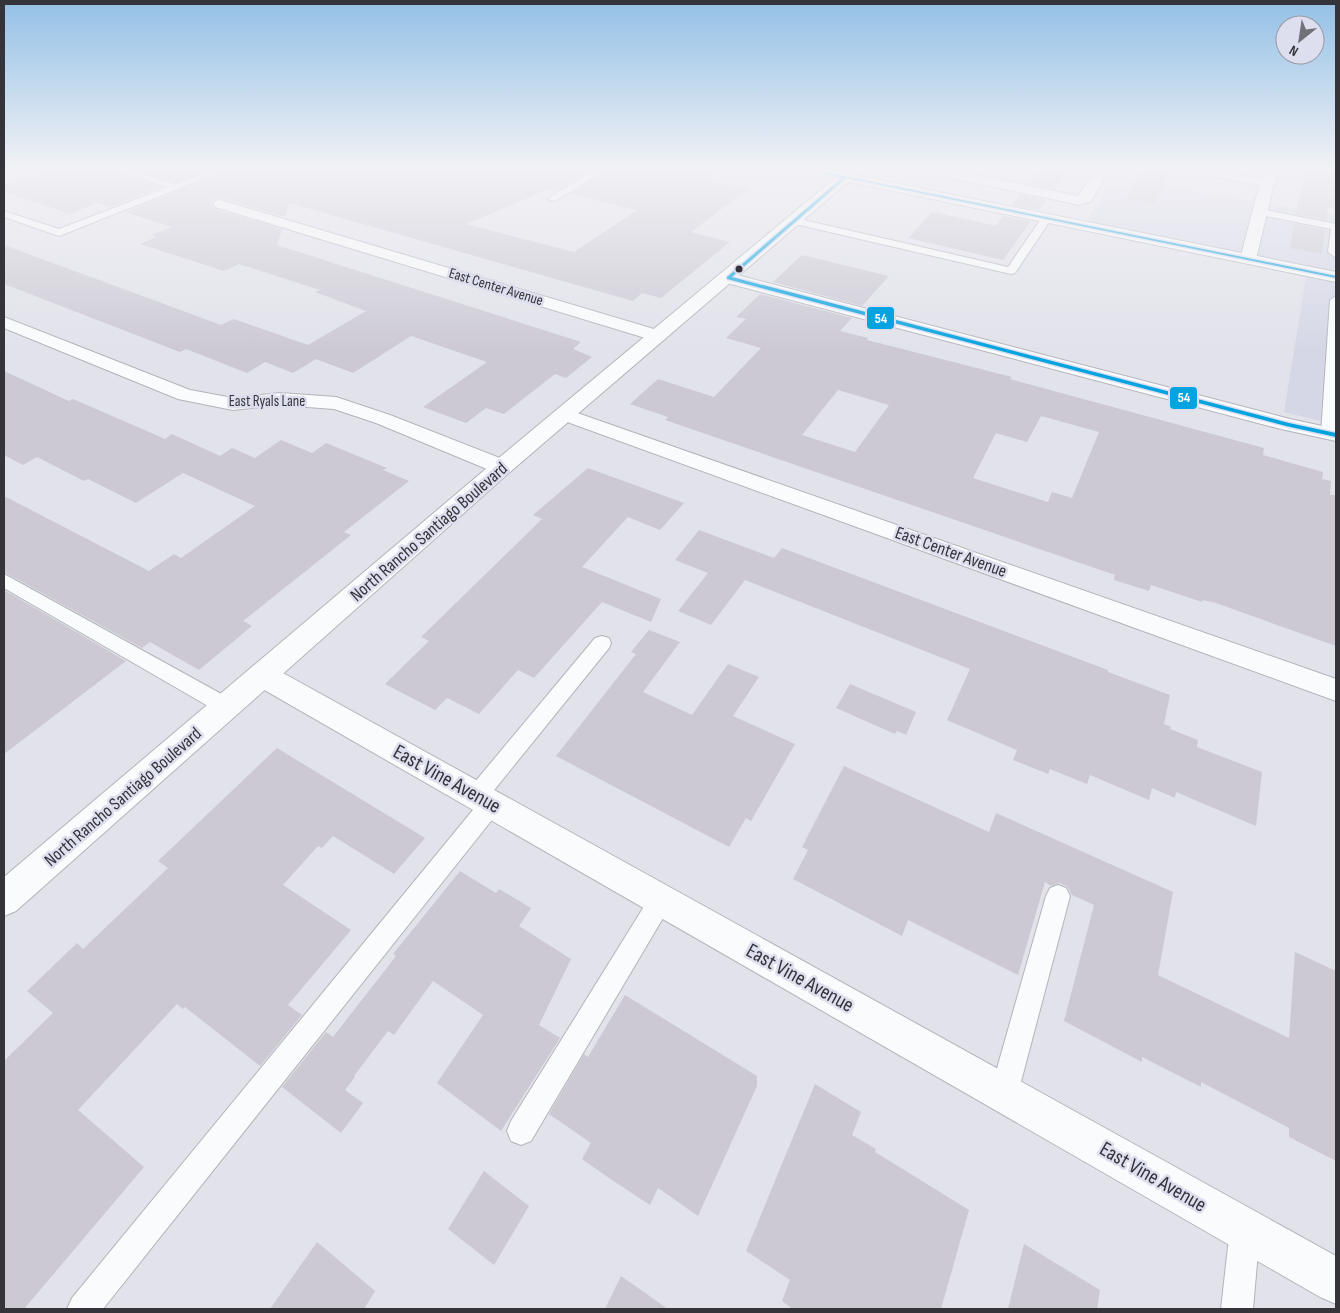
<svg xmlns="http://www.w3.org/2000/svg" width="1340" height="1313" viewBox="0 0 1340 1313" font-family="'Sofia Sans Condensed',sans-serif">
<rect width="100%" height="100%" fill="#e1e2ea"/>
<polygon fill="#d5d7e6" points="1114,176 1336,216 1336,425 1284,412 1308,265 1086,223"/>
<g fill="#ccc9d3" fill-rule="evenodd">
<polygon points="58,167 102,167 162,187 110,207 97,203 70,214 4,192 4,185"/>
<polygon points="124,167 215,167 176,182"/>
<polygon points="235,167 597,167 557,191 549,189 466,224 574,252 637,210 570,194 613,167 725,167 706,180 748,189 691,232 730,242 661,298 642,293 633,301 289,203 285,217 221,198 213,200 211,205 214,209 282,229 277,245 581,342 573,349 592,357 566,378 555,374 504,414 486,408 466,423 423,407 487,362 411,336 353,373 316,359 293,373 265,362 247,373 186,349 180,352 4,284 4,245 221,325 234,319 308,345 366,311 315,292 320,290 239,264 224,271 140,244 156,237 152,235 172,227 125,212"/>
<polygon points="1040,167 1070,167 1054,189 1028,184"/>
<polygon points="1143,167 1172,167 1155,204 1126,199"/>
<polygon points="1305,167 1316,167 1336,172 1336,209 1328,207 1326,220 1296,214"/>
<polygon points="1020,194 1046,200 1039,210 1012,205"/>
<polygon points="932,212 996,226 1003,216 1031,221 1003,260 908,238"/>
<polygon points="1294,224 1325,230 1322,254 1290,248"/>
<polygon points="802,255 889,276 862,306 773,282"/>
<path d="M 760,294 L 852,318 L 840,331 L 868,338 L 867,340 L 1012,377 L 1010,379 L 1264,448 L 1263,455 L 1323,472 L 1322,479 L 1331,481 L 1330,495 L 1336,495 L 1336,646 L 1213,602 L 1202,600 L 1202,602 L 1151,585 L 1149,591 L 1114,580 L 1115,575 L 665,420 L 668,417 L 630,404 L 658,379 L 714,397 L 761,348 L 726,338 L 746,319 L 736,317 ZM 838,390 L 889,405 L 855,452 L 802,435 ZM 1041,416 L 1099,432 L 1072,498 L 1052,492 L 1048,502 L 973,478 L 996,433 L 1027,442 Z"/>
<polygon points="4,371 69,401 73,399 165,439 172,434 220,456 232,448 255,458 281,440 312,453 326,443 387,468 383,470 409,481 344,532 351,535 243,621 252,626 199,670 150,642 142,648 4,572 4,496 149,571 174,554 181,558 255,506 183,473 136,503 88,479 84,481 37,457 23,465 4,455"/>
<polygon points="588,468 684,503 660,530 628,517 582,567 661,599 651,622 602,602 534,678 518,670 479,714 447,698 435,710 385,684 429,641 421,637 542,519 533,515"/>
<polygon points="699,530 774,558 782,548 1108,670 1108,672 1170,695 1164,724 1171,727 1170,729 1198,740 1197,747 1262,772 1256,826 1176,792 1175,798 1152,788 1149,800 1090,775 1087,784 1050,769 1048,774 1013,760 1017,750 947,720 970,669 745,580 711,625 678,611 708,573 675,560"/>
<polygon points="4,590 126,661 4,754"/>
<polygon points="649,630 680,642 643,692 692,715 728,664 759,677 733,716 795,744 751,821 746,818 729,847 556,756 636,654 631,652"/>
<polygon points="850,684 916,712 906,735 897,731 895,734 836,708"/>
<polygon points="277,748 425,838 394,874 333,836 322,848 318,846 283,885 351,930 288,1005 302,1015 260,1066 185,1007 183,1009 177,1004 78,1110 144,1167 24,1309 4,1309 4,1061 53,1013 27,991 77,943 83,949 168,868 158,861"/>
<polygon points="844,766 989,832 996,813 1173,892 1158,975 1289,1038 1295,952 1336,971 1336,1161 1289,1137 1289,1128 1201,1082 1201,1087 1142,1057 1142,1062 1064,1021 1094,905 1072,895 1067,886 1059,883 1051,886 1045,882 1018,975 908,920 902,936 793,879 808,850 802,847"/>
<polygon points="460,871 496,893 499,889 531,908 519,926 571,959 539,1025 560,1038 501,1131 437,1083 483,1015 433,981 394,1035 388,1031 354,1076 355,1077 345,1090 363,1103 341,1133 282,1087 326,1032 333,1037 396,956 393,954"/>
<polygon points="625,995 757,1076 757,1086 698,1216 658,1188 650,1205 609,1178 582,1159 591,1143 549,1114 584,1054 588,1057"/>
<polygon points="815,1084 861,1112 852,1135 876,1149 875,1152 969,1210 941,1309 793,1309 782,1301 790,1280 746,1251"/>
<polygon points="484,1171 529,1206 494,1265 448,1229"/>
<polygon points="317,1242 375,1291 364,1309 270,1309"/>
<polygon points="1024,1244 1100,1290 1097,1309 1008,1309"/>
<polygon points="621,1276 668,1309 605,1309"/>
</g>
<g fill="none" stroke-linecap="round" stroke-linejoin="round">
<defs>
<g id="service">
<polygon points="104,167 118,167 176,184 220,167 233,167 59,236 4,217 4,211 59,229 168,187"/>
<polygon points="600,167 611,167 555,201 547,199"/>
<polygon points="1190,167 1267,180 1272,183 1267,186 1187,172 1187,168"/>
<polygon points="1330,167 1336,167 1336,170 1332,169"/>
<polygon points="1260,209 1336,224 1336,258 1328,252 1331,229 1256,214 1256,210"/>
<polygon points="1047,215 1052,218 1015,273 1011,274 795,224 790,221 795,218 1008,267 1043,216"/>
<polygon points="1336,296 1335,434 1328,438 1321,434 1330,300"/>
<polygon points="4,574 234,701 237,707 234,713 227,715 220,713 4,588"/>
<polygon points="602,636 609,638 611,643 609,648 491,794 499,797 502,804 499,811 103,1309 67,1309 72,1298 477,805 469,803 466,796 469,789 595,638"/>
<polygon points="1058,885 1066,888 1070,896 1018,1093 1014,1103 1004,1107 994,1103 990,1093 1046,896 1050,888"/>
<polygon points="661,889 669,892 673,900 669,908 531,1141 521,1145 511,1141 507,1131 511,1121 653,892"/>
<polygon points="1245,1214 1256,1218 1260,1229 1253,1309 1221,1309 1230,1229 1234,1218"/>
</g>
<g id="minor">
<polygon points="848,167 863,167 850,180 840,180 838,177"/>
<polygon points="922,167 940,167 1078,196 1098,167 1111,167 1091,201 1080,205 938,175"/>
<polygon points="1264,167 1278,167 1256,259 1248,264 1240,259"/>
<polygon points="220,200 664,332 667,336 664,340 652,340 215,207 213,204 215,201"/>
<polygon points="729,273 1290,419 1336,429 1336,441 1281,429 723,282 721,278 723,274"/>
<polygon points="4,317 190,390 233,398 280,393 336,397 390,415 510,462 513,467 510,472 502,474 494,472 376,423 334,409 280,405 233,410 178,399 4,328"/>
<polygon points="566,409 1336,679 1336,701 559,419 556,415 559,411"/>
<polygon points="264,665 274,668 1336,1256 1336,1304 1320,1297 254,684 250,676 254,668"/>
</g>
<polygon id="tertiary" points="845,173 850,174 852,177 850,180 510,472 16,911 4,916 4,877 494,462 840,174"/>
<polygon id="primary" points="789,167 815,167 1336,272 1336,282 796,171"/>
</defs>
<use href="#service" stroke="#b3b4ba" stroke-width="2"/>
<use href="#minor" stroke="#b3b4ba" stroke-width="2"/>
<use href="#tertiary" stroke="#b3b4ba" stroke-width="2"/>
<use href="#primary" stroke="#b3b4ba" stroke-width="2"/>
<use href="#service" fill="#fafbfc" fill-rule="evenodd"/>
<use href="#minor" fill="#fafbfc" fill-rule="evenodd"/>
<use href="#tertiary" fill="#fafbfc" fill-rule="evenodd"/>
<use href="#primary" fill="#fafbfc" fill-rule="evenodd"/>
<defs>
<polygon id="bus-1" points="794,167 800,167 1336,276 1336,278 846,178 732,277 1289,423 1336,433 1336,437 1286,426 727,279 727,277 842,178"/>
</defs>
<use href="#bus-1" stroke="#dddfee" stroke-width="3"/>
<use href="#bus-1" fill="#05a3e0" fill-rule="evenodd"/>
</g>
<linearGradient id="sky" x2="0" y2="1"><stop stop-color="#93c0e5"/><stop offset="0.48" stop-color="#f2f2f6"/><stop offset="1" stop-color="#f2f2f6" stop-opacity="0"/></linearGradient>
<rect width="1340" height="351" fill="url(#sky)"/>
<circle fill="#34343a" stroke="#dddfee" stroke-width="2" cx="739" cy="269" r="4.5"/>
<g text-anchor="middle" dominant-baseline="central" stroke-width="5" stroke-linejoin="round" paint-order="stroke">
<g font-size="15" fill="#34343a" stroke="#dddfee">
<text transform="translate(496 287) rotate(17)">East Center Avenue</text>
<text x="267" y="401">East Ryals Lane</text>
</g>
<g font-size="18" fill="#34343a" stroke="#dddfee">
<text transform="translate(429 532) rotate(-41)">North Rancho Santiago Boulevard</text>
<text transform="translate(951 552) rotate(20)">East Center Avenue</text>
<text transform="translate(123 797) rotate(-41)">North Rancho Santiago Boulevard</text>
</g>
<g font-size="21" fill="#34343a" stroke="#dddfee">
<text transform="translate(447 779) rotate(29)">East Vine Avenue</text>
<text transform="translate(800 978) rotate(29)">East Vine Avenue</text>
<text transform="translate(1153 1177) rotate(30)">East Vine Avenue</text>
</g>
</g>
<g stroke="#dddfee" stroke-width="2">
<rect x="866" y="306" width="29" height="24" rx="5" fill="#05a3e0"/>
<rect x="1169" y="386" width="29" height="24" rx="5" fill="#05a3e0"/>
</g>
<g font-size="14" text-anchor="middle" font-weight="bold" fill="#fff">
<text x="881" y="323">54</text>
<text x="1184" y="402">54</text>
</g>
<rect width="1340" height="1313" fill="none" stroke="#34343a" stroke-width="10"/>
<g transform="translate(1300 40) rotate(210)"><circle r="24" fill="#dddfee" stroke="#999ba6"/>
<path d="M0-4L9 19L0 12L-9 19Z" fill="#717178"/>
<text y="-8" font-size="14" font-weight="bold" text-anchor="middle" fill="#34343a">N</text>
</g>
</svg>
